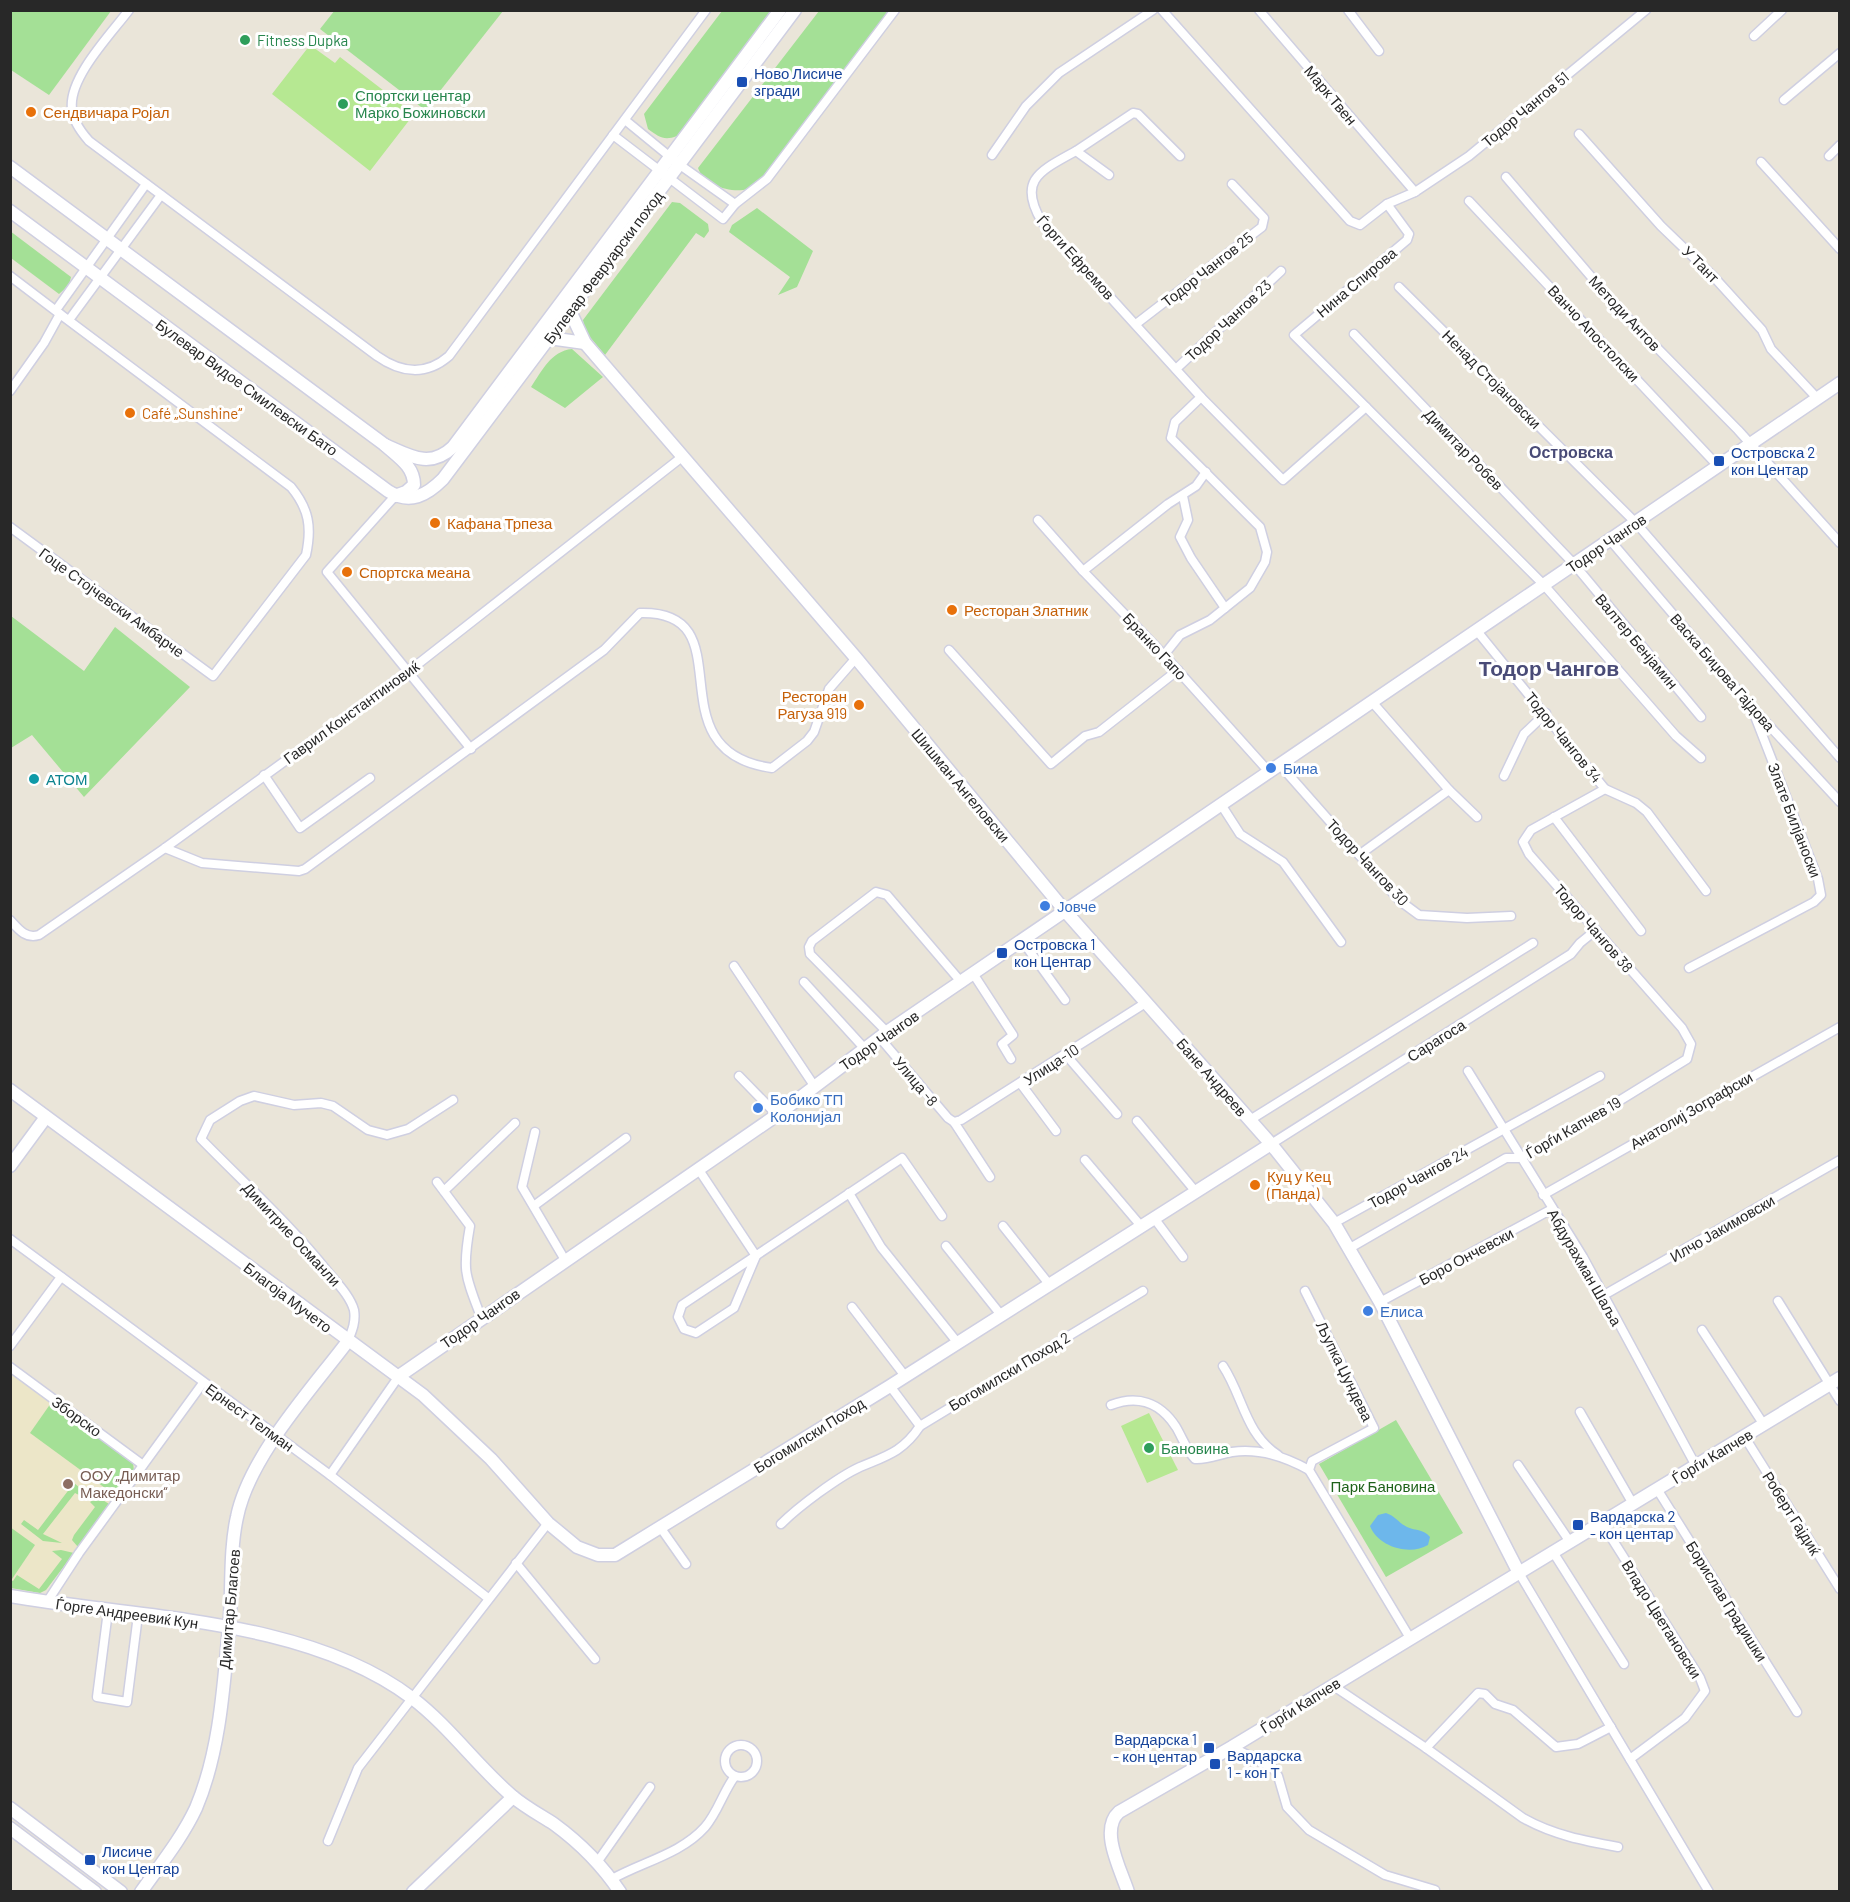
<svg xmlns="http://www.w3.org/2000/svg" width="1850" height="1902" viewBox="0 0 1850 1902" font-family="Barlow,sans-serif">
<rect width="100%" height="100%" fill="#eae5d9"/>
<polygon fill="#ece6c8" points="10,1373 133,1463 134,1467 46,1590 40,1593 11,1588"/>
<g fill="#a4e096">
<polygon points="11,10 111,10 111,11 49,95 11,70"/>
<polygon points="335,10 503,10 503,11 425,110 320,29"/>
<path d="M 722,11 L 772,11 L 677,136 C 664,141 659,137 648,129 L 644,114 Z"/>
<path d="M 819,11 L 895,11 L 772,173 C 763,179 754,189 743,190 C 727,192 703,184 698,168 Z"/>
<polygon points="672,202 680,203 708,224 709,231 704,238 696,233 605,355 585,331 583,320"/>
<polygon points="757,208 813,251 797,287 778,295 790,277 729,232 732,225"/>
<polygon points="10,231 71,277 69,285 59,294 11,258"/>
<path d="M 572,349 L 603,377 L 565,408 L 531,387 C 542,371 551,351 572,349 Z"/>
<polygon points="11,616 84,671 115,627 190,687 84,797 32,735 11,748"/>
<polygon points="51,1403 133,1463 134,1471 116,1496 30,1433"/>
<polygon points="1396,1420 1463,1533 1386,1577 1319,1464"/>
<polygon points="74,1483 80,1488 81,1496 75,1493 43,1534 62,1543 43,1541 21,1524 24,1520 38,1530"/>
<polygon points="98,1497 109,1504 78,1547 72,1540 74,1535 95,1507 90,1502"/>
<polygon points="10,1527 35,1545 12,1579 10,1578"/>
<polygon points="61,1550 74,1553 46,1590 40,1593 11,1588 11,1580 13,1581 17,1575 39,1589 62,1559 52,1551"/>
</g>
<g fill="#b6e892">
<polygon points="310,45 335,63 340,57 414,114 370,171 272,94"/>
<polygon points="1149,1413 1178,1470 1147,1483 1121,1426"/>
</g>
<path fill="#6db7eb" d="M 1386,1513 C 1395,1516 1399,1523 1407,1527 C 1416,1531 1424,1529 1430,1537 L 1428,1545 C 1410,1556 1378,1547 1370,1526 L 1378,1515 Z"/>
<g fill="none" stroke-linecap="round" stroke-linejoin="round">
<defs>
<g id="street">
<path d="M 129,10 C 111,34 68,78 72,109 C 73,121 81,132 89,141 L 377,356 C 401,373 426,376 449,356 L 706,10"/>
<polyline points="1162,10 1350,221 1360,225 1387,204 1415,192"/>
<polyline points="1259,10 1415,192 1469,156 1646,10"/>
<polyline points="1348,10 1379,51"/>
<polyline points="1754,36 1782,10"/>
<polyline points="1784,100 1840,53"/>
<polyline points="625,120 680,165 735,204"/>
<polyline points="1579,134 1661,226 1713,276 1762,330 1771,349 1817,398"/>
<polyline points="613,135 723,219 735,204 767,179 895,10"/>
<polyline points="1076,151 1133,113 1138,114 1180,156"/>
<polyline points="992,155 1026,106 1059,73 1153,10"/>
<polyline points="1829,156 1840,145"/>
<polyline points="1761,162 1840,249"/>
<path d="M 1109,175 L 1076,151 C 1040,171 1017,180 1042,222 L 1201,397 L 1283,480 L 1366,407"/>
<polyline points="1506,177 1617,307 1738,430 1840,543"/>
<polyline points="1469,201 1718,466"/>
<polyline points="1387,204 1409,234 1407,240 1294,335 1544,585 1676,736 1701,758"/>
<polyline points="10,276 60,314"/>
<polyline points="1399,287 1636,523 1840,758"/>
<polyline points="56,310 146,184"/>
<polyline points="69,320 161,195"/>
<polyline points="1136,324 1262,227 1264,218 1232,184"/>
<polyline points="1354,334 1574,564 1701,717"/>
<polyline points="1176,369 1281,271"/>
<path d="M 10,391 L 44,343 L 60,314 L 291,487 C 309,509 312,527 306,555 L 213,676 L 10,527"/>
<polyline points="395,496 327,572 471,749"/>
<polyline points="1183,496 1188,520 1180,537 1191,558 1225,608"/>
<polyline points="1038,520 1083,571 1164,655 1270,773"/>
<polyline points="1610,540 1751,706 1840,802"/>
<polyline points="1083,571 1168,504 1196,486 1206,472"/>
<polyline points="1477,631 1605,789 1636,803 1647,812 1706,891"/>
<polyline points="949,650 1051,764 1085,736 1099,732 1178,670"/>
<polyline points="1164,655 1180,635 1210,620 1250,588 1265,562 1267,552 1260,527 1171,438 1175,422 1201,397"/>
<polyline points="1373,703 1449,790 1477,817"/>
<polyline points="1281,766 1400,901 1419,915 1467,918 1511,916"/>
<polyline points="264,775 300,828 370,778"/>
<polyline points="1504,776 1524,734 1546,713"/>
<polyline points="1222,806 1240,834 1283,862 1341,942"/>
<polyline points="1554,817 1641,931"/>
<path d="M 165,848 L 202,863 L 299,871 L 305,869 L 604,650 L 640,613 C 749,610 649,751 772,768 L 807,741 L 814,732 L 829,689 L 856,658"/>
<polyline points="1359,855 1449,790"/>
<path d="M 10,920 C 19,930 26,939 39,935 L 165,848 L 409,671 L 682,457"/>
<polyline points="1023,942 1065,1000"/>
<polyline points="734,966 815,1087"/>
<polyline points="1689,968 1814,902 1821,895 1818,879 1751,706"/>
<polyline points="974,975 1013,1035 1002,1044 1011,1059"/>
<polyline points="804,982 865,1049"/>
<polyline points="887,1032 810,954 809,947 812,941 876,892 887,895 962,983"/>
<polyline points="880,1038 948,1118 954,1122 990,1177"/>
<polyline points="1066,1055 1117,1114"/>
<polyline points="1468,1071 1583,1257 1696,1466"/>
<polyline points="739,1076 777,1115"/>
<polyline points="1021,1084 1056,1131"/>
<polyline points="1250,1120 1533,943"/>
<polyline points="1137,1121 1196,1192"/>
<polyline points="954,1122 961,1120 1147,1002"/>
<polyline points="535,1132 522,1187 565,1260"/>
<polyline points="1271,1144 1571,954 1580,943 1596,930"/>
<polyline points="1085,1160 1141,1226"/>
<polyline points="699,1170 756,1256"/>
<path d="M 437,1182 L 470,1226 C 462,1271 465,1275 481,1317"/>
<polyline points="444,1191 515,1123"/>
<polyline points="849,1193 881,1247 957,1342"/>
<polyline points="1543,1195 1840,1027"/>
<polyline points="535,1205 626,1138"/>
<polyline points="1154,1218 1183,1257"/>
<polyline points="1334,1223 1600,1076"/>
<polyline points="1003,1226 1049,1284"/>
<polyline points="10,1239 330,1475 488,1598"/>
<polyline points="946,1246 1001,1315"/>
<polyline points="1350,1248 1506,1158 1519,1158 1559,1138 1687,1059 1691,1044 1682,1028 1529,854 1523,842 1531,830 1605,789"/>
<polyline points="756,1256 734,1308 696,1333 684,1329 678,1317 682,1305 902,1158 942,1216"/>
<polyline points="1305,1291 1374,1428 1312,1461 1309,1470 1410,1638"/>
<polyline points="1604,1295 1840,1160"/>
<polyline points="1778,1301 1840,1401"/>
<polyline points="1380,1302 1552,1209"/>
<polyline points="852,1307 905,1376"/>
<polyline points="1702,1330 1764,1425"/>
<path d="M 348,1341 C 352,1331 356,1322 354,1310 C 350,1296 337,1283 328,1272 C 290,1224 244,1183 201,1139 L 210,1120 L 240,1101 L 254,1096 L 294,1105 L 321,1103 L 333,1106 L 368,1130 L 387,1135 L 408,1129 L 453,1100"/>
<polyline points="10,1346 61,1277"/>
<path d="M 1223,1366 C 1243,1396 1245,1434 1278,1455"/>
<polyline points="10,1367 143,1465"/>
<polyline points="890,1386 920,1426"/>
<path d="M 1111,1405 C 1137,1395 1160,1402 1176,1427 C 1182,1437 1187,1451 1195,1459 C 1207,1460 1220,1454 1232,1452 C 1259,1448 1286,1457 1309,1470"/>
<polyline points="1580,1412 1633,1504"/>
<polyline points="1744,1436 1840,1589"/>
<polyline points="1518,1465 1570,1542"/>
<polyline points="330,1475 399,1376"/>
<polyline points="1657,1489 1797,1712"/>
<polyline points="1602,1523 1700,1678 1705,1691 1685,1718 1630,1759"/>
<path d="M 781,1524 C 798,1507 838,1477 860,1467 C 886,1456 903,1452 920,1426 L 1143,1291"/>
<polyline points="660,1527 686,1564"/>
<polyline points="1553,1552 1624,1664"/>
<polyline points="516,1563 595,1659"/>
<polyline points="1519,1573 1709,1892"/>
<polyline points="47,1602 79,1553 203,1383"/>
<polyline points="108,1611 97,1697 127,1702 138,1615"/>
<path d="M 1332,1685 L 1426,1748 L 1523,1818 C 1553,1835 1585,1841 1618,1847"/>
<circle cx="741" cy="1761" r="16"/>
<polyline points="1232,1747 1273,1768 1278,1776 1287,1807 1309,1830 1385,1875 1435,1890"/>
<polyline points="1426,1748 1478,1693 1485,1694 1495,1704 1513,1710 1556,1747 1578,1744 1611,1727"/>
<polyline points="328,1841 358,1768 548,1523"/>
<polyline points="598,1861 650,1787"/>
<path d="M 612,1879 C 642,1862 681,1854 705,1827 C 718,1812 723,1792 735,1776"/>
</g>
<g id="secondary">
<path d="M 10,167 L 385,445 C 398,457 414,466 414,485 L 406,492 L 395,496"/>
<path d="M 10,211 L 388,491 C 410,505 427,495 443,479 L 795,10"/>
<polyline points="570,311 585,343 856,658 1066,912 1271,1144 1334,1223 1380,1302 1519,1573"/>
<polyline points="549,338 585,343"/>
<path d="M 385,445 C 410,456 430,469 453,447 L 780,10"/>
<polyline points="10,1090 423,1395 491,1459 548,1523 577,1547 598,1555 615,1555 890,1386 1271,1144"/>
<polyline points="10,1166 46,1117"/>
<polyline points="399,1376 777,1115 887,1032 1840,383"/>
<path d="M 10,1596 C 137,1618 306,1618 412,1698 C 449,1726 477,1766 512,1796 C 525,1807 540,1815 554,1824 C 580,1843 602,1865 620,1892"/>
<polyline points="10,1808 121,1892"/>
<polyline points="10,1828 95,1892"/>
<path d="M 141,1892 C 160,1865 182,1838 196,1808 C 221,1749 224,1680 230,1616 C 232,1584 230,1548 237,1517 C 249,1457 311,1390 348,1341"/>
<polyline points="413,1892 513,1797"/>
<path d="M 1128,1892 C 1121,1870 1099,1830 1119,1812 L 1232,1747 L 1840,1378"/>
</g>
</defs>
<use href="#street" stroke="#cfcfe1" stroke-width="11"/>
<use href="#secondary" stroke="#cfcfe1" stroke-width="15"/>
<use href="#street" stroke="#fff" stroke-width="8"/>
<use href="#secondary" stroke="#fff" stroke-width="12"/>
</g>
<g fill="#2e9e5b" stroke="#fff" stroke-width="2">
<circle cx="245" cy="40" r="6"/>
<circle cx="343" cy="104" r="6"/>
<circle cx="1149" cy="1448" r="6"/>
</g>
<g fill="#1a4fb4" stroke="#fff" stroke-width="2">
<rect x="736" y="76" width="12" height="12" rx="3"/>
<rect x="1713" y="455" width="12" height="12" rx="3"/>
<rect x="996" y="947" width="12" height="12" rx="3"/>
<rect x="1572" y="1519" width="12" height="12" rx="3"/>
<rect x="1203" y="1742" width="12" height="12" rx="3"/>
<rect x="1209" y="1758" width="12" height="12" rx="3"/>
<rect x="84" y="1854" width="12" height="12" rx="3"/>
</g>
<g fill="#e8710a" stroke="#fff" stroke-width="2">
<circle cx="31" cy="112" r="6"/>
<circle cx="130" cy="413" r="6"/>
<circle cx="435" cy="523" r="6"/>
<circle cx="347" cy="572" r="6"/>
<circle cx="952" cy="610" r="6"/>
<circle cx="859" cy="705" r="6"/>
<circle cx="1255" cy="1185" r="6"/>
</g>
<g fill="#3f7fe0" stroke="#fff" stroke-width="2">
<circle cx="1271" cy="768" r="6"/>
<circle cx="1045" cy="906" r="6"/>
<circle cx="758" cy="1108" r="6"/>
<circle cx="1368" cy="1311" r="6"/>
</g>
<circle fill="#0f9aa8" stroke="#fff" stroke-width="2" cx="34" cy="779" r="6"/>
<circle fill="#8d6e63" stroke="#fff" stroke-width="2" cx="68" cy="1484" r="6"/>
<g text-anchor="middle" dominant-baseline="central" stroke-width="6" stroke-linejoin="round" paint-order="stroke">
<g font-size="15" fill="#27864d" stroke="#fff" text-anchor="start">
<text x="257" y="40">Fitness Dupka</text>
<text x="355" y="95">Спортски центар<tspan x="355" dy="17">Марко Божиновски</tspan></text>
<text x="1161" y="1448">Бановина</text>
</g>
<g font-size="15" fill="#164399" stroke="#fff" text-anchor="start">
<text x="754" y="73">Ново Лисиче<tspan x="754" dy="17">згради</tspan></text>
<text x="1731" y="452">Островска 2<tspan x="1731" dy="17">кон Центар</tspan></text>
<text x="1014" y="944">Островска 1<tspan x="1014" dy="17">кон Центар</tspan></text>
<text x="1590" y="1516">Вардарска 2<tspan x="1590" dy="17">- кон центар</tspan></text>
<text x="1197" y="1739" text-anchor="end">Вардарска 1<tspan x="1197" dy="17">- кон центар</tspan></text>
<text x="1227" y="1755">Вардарска<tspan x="1227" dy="17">1 - кон Т</tspan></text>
<text x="102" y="1851">Лисиче<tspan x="102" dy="17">кон Центар</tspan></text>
</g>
<g font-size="15" fill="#282828" stroke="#fff">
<text transform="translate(1331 95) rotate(50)">Марк Твен</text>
<text transform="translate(1525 109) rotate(-40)">Тодор Чангов 51</text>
<text transform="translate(1076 257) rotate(48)">Ѓорги Ефремов</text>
<text transform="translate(1701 264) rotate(45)">У Тант</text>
<text transform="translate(603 267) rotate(-53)">Булевар Февруарски поход</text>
<text transform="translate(1207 269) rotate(-38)">Тодор Чангов 25</text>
<text transform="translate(1356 282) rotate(-40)">Нина Спирова</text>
<text transform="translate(1625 313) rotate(47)">Методи Антов</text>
<text transform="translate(1228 320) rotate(-43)">Тодор Чангов 23</text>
<text transform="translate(1594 333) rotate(47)">Ванчо Апостолски</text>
<text transform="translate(1492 379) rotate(45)">Ненад Стојановски</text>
<text transform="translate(247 387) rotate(36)">Булевар Видое Смилевски Бато</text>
<text transform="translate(1464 449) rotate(46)">Димитар Робев</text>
<text transform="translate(1606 543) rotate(-34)">Тодор Чангов</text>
<text transform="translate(112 602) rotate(36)">Гоце Стојчевски Амбарче</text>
<text transform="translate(1637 641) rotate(50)">Валтер Бенјамин</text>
<text transform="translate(1155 646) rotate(47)">Бранко Гапо</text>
<text transform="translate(1723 672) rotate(49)">Васка Биџова Гајдова</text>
<text transform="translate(351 712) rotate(-36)">Гаврил Константиновиќ</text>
<text transform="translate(1564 737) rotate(51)">Тодор Чангов 34</text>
<text transform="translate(961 785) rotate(50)">Шишман Ангеловски</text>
<text transform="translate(1795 820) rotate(69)">Злате Билјаноски</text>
<text transform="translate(1368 862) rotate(47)">Тодор Чангов 30</text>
<text transform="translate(1594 928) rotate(49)">Тодор Чангов 38</text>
<text transform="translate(879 1040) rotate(-35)">Тодор Чангов</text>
<text transform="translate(1436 1040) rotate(-32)">Сарагоса</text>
<text transform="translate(1051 1064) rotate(-33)">Улица-10</text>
<text transform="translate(1212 1077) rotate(49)">Бане Андреев</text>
<text transform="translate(916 1081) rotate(50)">Улица -8</text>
<text transform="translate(1691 1110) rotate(-30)">Анатолиј Зографски</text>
<text transform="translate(1573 1127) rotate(-30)">Ѓорѓи Капчев 19</text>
<text transform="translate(1418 1177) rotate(-29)">Тодор Чангов 24</text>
<text transform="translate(1722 1228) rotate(-30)">Илчо Јакимовски</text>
<text transform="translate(292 1234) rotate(47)">Димитрие Османли</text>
<text transform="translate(1466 1256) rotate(-28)">Боро Ончевски</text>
<text transform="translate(1585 1267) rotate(60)">Абдурахман Шаља</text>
<text transform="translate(288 1297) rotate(37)">Благоја Мучето</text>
<text transform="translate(480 1318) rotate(-35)">Тодор Чангов</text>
<text transform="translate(1009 1371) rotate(-31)">Богомилски Поход 2</text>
<text transform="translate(1345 1371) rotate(64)">Љупка Џундева</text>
<text transform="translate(77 1416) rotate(36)">Зборско</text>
<text transform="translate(250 1417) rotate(36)">Ернест Телман</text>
<text transform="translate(809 1435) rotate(-32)">Богомилски Поход</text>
<text transform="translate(1712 1456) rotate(-31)">Ѓорѓи Капчев</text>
<text transform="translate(1792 1513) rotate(58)">Роберт Гајдиќ</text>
<text transform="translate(1727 1601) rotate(58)">Борислав Градишки</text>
<text transform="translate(229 1609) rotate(-85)">Димитар Благоев</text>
<text transform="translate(127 1613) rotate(8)">Ѓорге Андреевиќ Кун</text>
<text transform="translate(1662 1619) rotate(58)">Владо Цветановски</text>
<text transform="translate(1300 1705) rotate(-32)">Ѓорѓи Капчев</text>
</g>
<g font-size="15" fill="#c56008" stroke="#fff" text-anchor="start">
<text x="43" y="112">Сендвичара Ројал</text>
<text x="142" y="413">Café „Sunshine“</text>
<text x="447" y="523">Кафана Трпеза</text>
<text x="359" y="572">Спортска меана</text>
<text x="964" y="610">Ресторан Златник</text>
<text x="847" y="696" text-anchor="end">Ресторан<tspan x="847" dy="17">Рагуза 919</tspan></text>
<text x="1267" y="1176">Куц у Кец<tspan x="1267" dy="17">(Панда)</tspan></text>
</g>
<g font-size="15" fill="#366cbe" stroke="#fff" text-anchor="start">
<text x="1283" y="768">Бина</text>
<text x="1057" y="906">Јовче</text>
<text x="770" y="1099">Бобико ТП<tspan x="770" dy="17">Колонијал</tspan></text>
<text x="1380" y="1311">Елиса</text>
</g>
<g font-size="15" fill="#0d838f" stroke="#fff" text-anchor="start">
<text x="46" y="779">АТОМ</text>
</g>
<g font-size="15" fill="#785e54" stroke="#fff" text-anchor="start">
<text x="80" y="1475">ООУ „Димитар<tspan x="80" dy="17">Македонски“</tspan></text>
</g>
<g font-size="15" fill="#1e621a" stroke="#fff">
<text x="1383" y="1486">Парк Бановина</text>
</g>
<g font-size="16" font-weight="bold" fill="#494b77" stroke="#fff">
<text x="1571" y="451">Островска</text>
</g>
<g font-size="21" font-weight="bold" fill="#494b77" stroke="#fff">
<text x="1549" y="667">Тодор Чангов</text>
</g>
</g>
<rect width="1850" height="1902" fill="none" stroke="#282828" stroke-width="24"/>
</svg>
